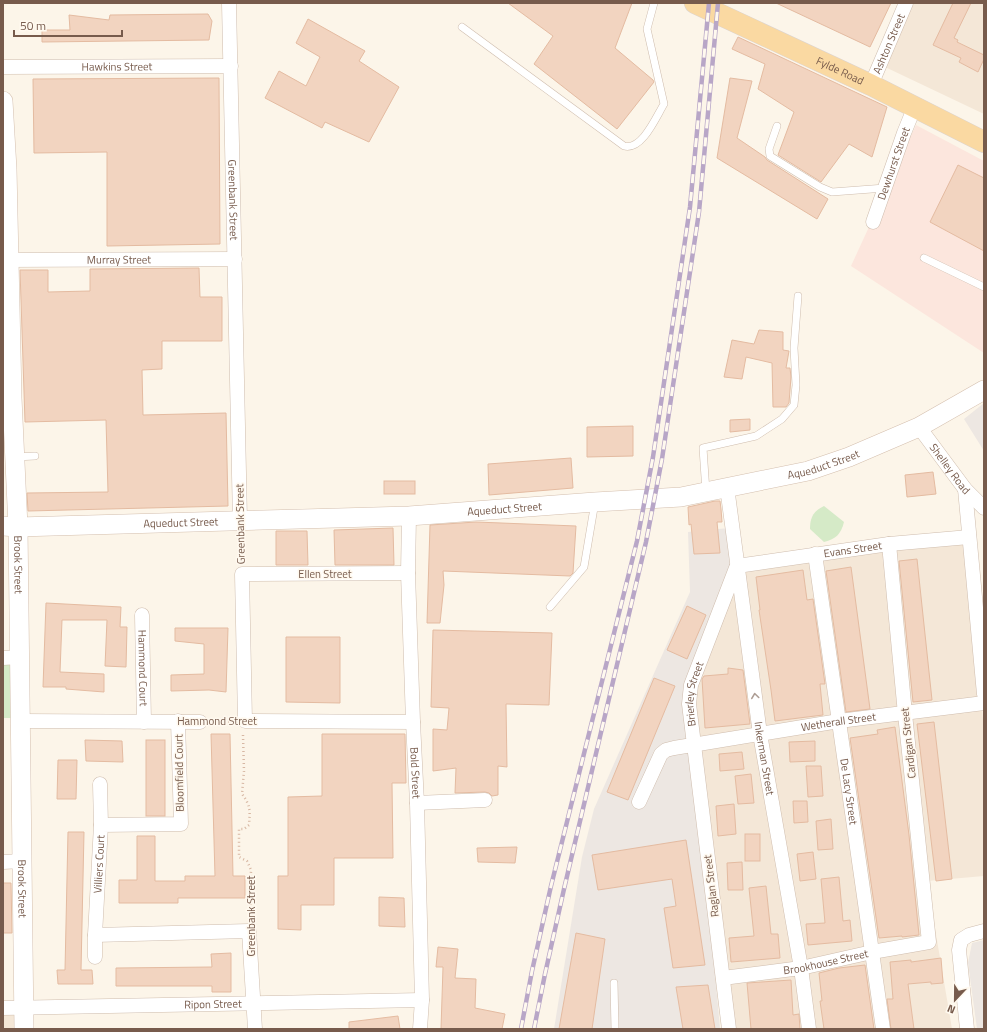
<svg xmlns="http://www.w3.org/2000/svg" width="987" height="1032" viewBox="0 0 987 1032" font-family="'Titillium Web',sans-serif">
<rect width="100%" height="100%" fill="#fcf5e9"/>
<g fill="#f4e7d7">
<polygon points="914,3 984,3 984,114 885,67"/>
<polygon points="965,540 984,729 984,876 927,881 952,1029 733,1029 694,685 741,568"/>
<rect x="3" y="1013" width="12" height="16"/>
</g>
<polygon fill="#fce6dd" points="916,125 984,161 984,353 851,266"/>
<g fill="#ede7e2">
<polygon points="984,403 984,451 964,419"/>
<polygon points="729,528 735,567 688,683 705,860 720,1029 554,1029 582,857 594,809 690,592 688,532"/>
<polygon points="984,940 984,1029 977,1029 968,963 972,943"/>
</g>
<g fill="#d5eac7">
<path d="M 824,506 L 844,522 C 841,534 836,539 824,542 L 810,529 C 810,518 813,511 824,506 Z"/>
<polygon points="3,661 17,661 18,718 3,718"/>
</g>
<g fill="#f2d4c0" stroke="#e4bba1">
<polygon points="508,3 632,3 615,48 653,80 654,82 617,129 534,64 553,36"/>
<polygon points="776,3 891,3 870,47"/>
<polygon points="953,3 971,3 954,38 958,40 957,42 984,55 984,59 978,72 959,62 961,58 933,45"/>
<polygon points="208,14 212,21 209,40 42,42 42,30 70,30 69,15 109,20 110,15"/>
<polygon points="308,19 365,51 359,61 399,87 369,142 325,122 322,128 265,98 279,71 306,86 320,57 296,43"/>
<polygon points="738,37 887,107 872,157 849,144 821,182 778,155 794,112 758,89 765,64 732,49"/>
<polygon points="219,78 220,244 107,246 107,152 34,153 33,79"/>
<polygon points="730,78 752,81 737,138 765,157 767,160 828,199 817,219 717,158"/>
<polygon points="958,165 984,178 984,251 930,222"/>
<polygon points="199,268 200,297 222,297 222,341 162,341 162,369 142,370 143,415 226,413 228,506 28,511 27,493 108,492 106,420 25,422 20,270 48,270 48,292 90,291 90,269"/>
<polygon points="759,330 783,332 783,350 789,351 786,368 790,368 791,377 789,403 786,407 773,407 772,363 746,357 742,379 724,377 732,340 754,344"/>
<polygon points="750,419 750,430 730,432 730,420"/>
<polygon points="633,426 633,456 587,457 587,427"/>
<polygon points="571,458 573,488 489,495 488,464"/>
<polygon points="933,472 936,494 907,497 905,475"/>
<rect x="384" y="481" width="31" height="13"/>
<polygon points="715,501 720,501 721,509 722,522 717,522 720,553 694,554 691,524 689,525 688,507"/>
<polygon points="476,522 576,526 573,573 570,576 443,571 444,585 440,623 427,623 430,525"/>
<polygon points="393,528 394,565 335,565 334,530"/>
<polygon points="276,531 307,531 308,565 276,565"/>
<polygon points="917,559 932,700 913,702 899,561"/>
<polygon points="851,567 870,709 846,712 826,571"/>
<polygon points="803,570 807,600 813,599 825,684 820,684 823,715 775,721 771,690 759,610 760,610 756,577"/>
<polygon points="46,603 121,607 120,627 127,627 126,667 105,666 107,620 62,620 60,672 104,674 104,692 66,689 66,687 43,687"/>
<polygon points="687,606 706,615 687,659 667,650"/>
<polygon points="175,628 228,628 226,692 209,690 171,691 171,675 204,674 204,644 175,641"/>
<polygon points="433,630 552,633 549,705 506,704 507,767 498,766 498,795 492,796 489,793 485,792 455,793 456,768 433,771 433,729 447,730 449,708 431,707"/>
<polygon points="286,637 340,637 340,703 286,702"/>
<polygon points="728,668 743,670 750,724 705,728 702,679 704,676 728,674"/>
<polygon points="654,678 675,686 628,800 607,792"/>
<polygon points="934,722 952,879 936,881 917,724"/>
<polygon points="895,727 909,835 919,935 902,937 902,936 879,938 850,738 878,734 877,730"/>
<polygon points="211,734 230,734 233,876 245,876 245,898 178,898 178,903 119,903 119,880 137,880 137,836 155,836 155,881 185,881 185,876 215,876"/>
<polygon points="322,734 405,734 406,783 392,783 393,858 334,858 334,905 301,905 301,930 278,929 278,876 288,876 288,797 322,796"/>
<polygon points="85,740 122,741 123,762 86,761"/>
<rect x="146" y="740" width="19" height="76"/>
<polygon points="815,741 815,761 790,762 789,742"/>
<polygon points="742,752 744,769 720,771 719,754"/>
<polygon points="58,760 77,760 76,799 57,799"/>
<polygon points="806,766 821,766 823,796 808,797"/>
<polygon points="751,774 754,803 738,804 735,776"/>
<polygon points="793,801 807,801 808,822 794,823"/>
<polygon points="734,804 736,834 718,836 716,806"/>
<polygon points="831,819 833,849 818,850 816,821"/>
<polygon points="68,832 84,832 81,970 92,970 93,984 58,984 57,970 65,970"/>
<rect x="745" y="834" width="15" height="27"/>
<polygon points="686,840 705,965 673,968 664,908 676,906 672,879 598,890 592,855"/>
<polygon points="517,847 515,863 478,862 477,848"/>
<polygon points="813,852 816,879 800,881 797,854"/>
<polygon points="742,862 743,890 728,890 727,863"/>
<polygon points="839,877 843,921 850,920 852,941 808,945 806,924 825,923 821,879"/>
<polygon points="3,883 11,883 12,933 3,933"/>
<polygon points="766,886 771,934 778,934 780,958 731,962 729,938 754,936 749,888"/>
<polygon points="379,897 404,898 405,927 379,926"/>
<polygon points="576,933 605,939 592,1029 559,1029"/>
<polygon points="438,947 458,949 455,978 476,979 475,1008 505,1014 502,1029 441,1029 443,967 436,967"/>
<polygon points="231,953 231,992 212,992 212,986 116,986 116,968 212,967 211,954"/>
<polygon points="941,958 943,983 931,984 931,982 908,984 914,1029 891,1029 887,999 893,999 890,962 911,960 911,962"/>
<polygon points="865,965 874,1029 824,1029 820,1001 822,1001 819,973 839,968"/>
<polygon points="791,980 793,1015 799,1014 800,1029 751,1029 747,983"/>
<polygon points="708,985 715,1029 683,1029 676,987"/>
<polygon points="398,1016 400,1029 349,1029 349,1022"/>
</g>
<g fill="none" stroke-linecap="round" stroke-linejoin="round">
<defs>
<g id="lane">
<path d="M 462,27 L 624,146 C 642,151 656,117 664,104 L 647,29 L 654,3"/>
<polyline points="777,126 769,149 770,156 820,187 832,192 885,188"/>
<polyline points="924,258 984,287"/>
<polyline points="15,457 35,456"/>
<polyline points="706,492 703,448 756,436 782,419 794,405 796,385 794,348 798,296"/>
<polyline points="550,607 584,567 595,502"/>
<polyline points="614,983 615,1029"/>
</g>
<g id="street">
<path id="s1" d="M 229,3 L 240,521"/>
<path id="s2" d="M 3,67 L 231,66"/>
<path id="s3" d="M 871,85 L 906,3"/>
<path id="s4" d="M 873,222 L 904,133 L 915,106"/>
<path id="s5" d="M 3,260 L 235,259"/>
<path id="s6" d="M 919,427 L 965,489 L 984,508"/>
<path id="s7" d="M 727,487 L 760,734 L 801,968 L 809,1029"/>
<polyline points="965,489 984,694"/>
<path id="s8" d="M 409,516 L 408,573 L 413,722 L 417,803 L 422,1000 L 420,1029"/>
<path id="s9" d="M 815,554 L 883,1029"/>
<path id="s10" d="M 737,566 L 889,544 L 969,537"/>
<polyline points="408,573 242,574 245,721 413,722"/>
<path id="s11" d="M 142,615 L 144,722"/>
<polyline points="3,658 20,657"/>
<polyline points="20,721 200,722"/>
<polyline points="100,784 101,825"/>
<path id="s12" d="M 639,802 L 661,754 L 666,750 L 674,748 L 839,721 L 984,703"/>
<polyline points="417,803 485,800"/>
<polyline points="3,862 22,861"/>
<polyline points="95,935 249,931 255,1029"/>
<path id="s13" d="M 95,957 L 95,935 L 101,825 L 181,824 L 178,721"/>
<path id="s14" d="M 723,978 L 801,968 L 872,952 L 929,942 L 905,714 L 889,544"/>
<path id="s15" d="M 3,1008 L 422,1000"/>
<path id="s16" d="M 729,1029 L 689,704 L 691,685 L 736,568"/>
<polyline points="967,1029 959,950 961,940 969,935 984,931"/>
</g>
<g id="secondary">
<path id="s17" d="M 3,101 L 7,169 L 12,398 L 18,527 L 24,1029"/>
<path id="s18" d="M 3,526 L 18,527 L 409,516 L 595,502 L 681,497 L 808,471 L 849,457 L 919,427 L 984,390"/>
</g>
<g id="primary">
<path id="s19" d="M 695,3 L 871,85 L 984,142"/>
</g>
</defs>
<use href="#lane" stroke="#cfbdae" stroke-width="8"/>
<use href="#street" stroke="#cfbdae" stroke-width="15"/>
<use href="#secondary" stroke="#d4bfae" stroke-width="20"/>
<use href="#primary" stroke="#dcd4d0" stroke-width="22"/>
<g stroke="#d7b7a3" stroke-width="2.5" stroke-dasharray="1 3" stroke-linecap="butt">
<polyline points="241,537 241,560"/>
<polyline points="212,722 231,722"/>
<path d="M 243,735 L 244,771 L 242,794 C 251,806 250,811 249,825 L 244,829 L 239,829 L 239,857 L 247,861 L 251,870 L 250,918"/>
</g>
<use href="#lane" stroke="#fff" stroke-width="7"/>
<use href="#street" stroke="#fff" stroke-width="14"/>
<use href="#secondary" stroke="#fff" stroke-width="19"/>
<use href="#primary" stroke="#fad9a2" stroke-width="21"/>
<defs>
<g id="rail">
<polyline points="521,1029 532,971 551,886 637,541 653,457 690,207 709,3"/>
<polyline points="534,1029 545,974 564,889 646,542 662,459 699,212 718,3"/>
</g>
</defs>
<use href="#rail" stroke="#b8a6c7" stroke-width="4.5"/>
<use href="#rail" stroke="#fff9ef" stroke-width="3" stroke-dasharray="9" stroke-linecap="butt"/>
</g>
<defs><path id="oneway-chevron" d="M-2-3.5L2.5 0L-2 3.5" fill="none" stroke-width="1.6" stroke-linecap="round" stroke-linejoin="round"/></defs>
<use stroke="#ad9d94" href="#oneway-chevron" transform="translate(755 696) rotate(-98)"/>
<g text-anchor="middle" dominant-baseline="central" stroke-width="3" stroke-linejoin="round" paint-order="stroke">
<g font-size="11" fill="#775b4c" stroke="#fff9ef">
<text stroke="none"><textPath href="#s3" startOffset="45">Ashton Street</textPath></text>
<text stroke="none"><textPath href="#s2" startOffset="114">Hawkins Street</textPath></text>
<text stroke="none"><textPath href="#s19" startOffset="160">Fylde Road</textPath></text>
<text stroke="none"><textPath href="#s4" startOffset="62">Dewhurst Street</textPath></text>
<text stroke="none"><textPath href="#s1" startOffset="197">Greenbank Street</textPath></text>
<text stroke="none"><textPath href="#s5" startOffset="116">Murray Street</textPath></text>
<text stroke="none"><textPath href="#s18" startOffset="825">Aqueduct Street</textPath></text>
<text stroke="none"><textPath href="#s6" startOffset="52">Shelley Road</textPath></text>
<text stroke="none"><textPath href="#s18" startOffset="502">Aqueduct Street</textPath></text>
<text stroke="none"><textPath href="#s18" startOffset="178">Aqueduct Street</textPath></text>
<text transform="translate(240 524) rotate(-91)">Greenbank Street</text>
<text stroke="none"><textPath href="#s10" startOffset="117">Evans Street</textPath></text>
<text stroke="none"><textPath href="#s17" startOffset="464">Brook Street</textPath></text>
<text x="325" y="574">Ellen Street</text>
<text stroke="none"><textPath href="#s11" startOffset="53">Hammond Court</textPath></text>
<text stroke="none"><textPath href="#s16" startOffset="338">Brierley Street</textPath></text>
<text x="217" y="721">Hammond Street</text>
<text stroke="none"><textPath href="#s12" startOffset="234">Wetherall Street</textPath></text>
<text transform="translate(908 743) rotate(-96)">Cardigan Street</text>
<text stroke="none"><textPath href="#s7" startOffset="274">Inkerman Street</textPath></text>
<text transform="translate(179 773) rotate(-91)">Bloomfield Court</text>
<text stroke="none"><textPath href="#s8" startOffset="257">Bold Street</textPath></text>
<text stroke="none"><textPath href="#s9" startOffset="240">De Lacy Street</textPath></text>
<text stroke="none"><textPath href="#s13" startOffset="93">Villiers Court</textPath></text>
<text transform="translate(711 886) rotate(-97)">Raglan Street</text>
<text stroke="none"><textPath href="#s17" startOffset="788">Brook Street</textPath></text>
<text transform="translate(251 916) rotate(-90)">Greenbank Street</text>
<text stroke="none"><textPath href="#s14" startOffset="104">Brookhouse Street</textPath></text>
<text stroke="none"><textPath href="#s15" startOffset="210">Ripon Street</textPath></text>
</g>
</g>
<rect width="987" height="1032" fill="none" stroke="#775b4c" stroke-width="8"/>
<g transform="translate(955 1000) rotate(202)" stroke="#fff9ef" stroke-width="3" paint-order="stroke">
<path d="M0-3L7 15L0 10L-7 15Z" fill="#775b4c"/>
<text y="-6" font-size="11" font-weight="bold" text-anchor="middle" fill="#775b4c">N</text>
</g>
<path d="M14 30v6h108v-6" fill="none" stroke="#775b4c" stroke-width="2"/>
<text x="20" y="30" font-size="12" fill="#775b4c" stroke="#fff9ef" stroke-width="3" paint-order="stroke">50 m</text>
</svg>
